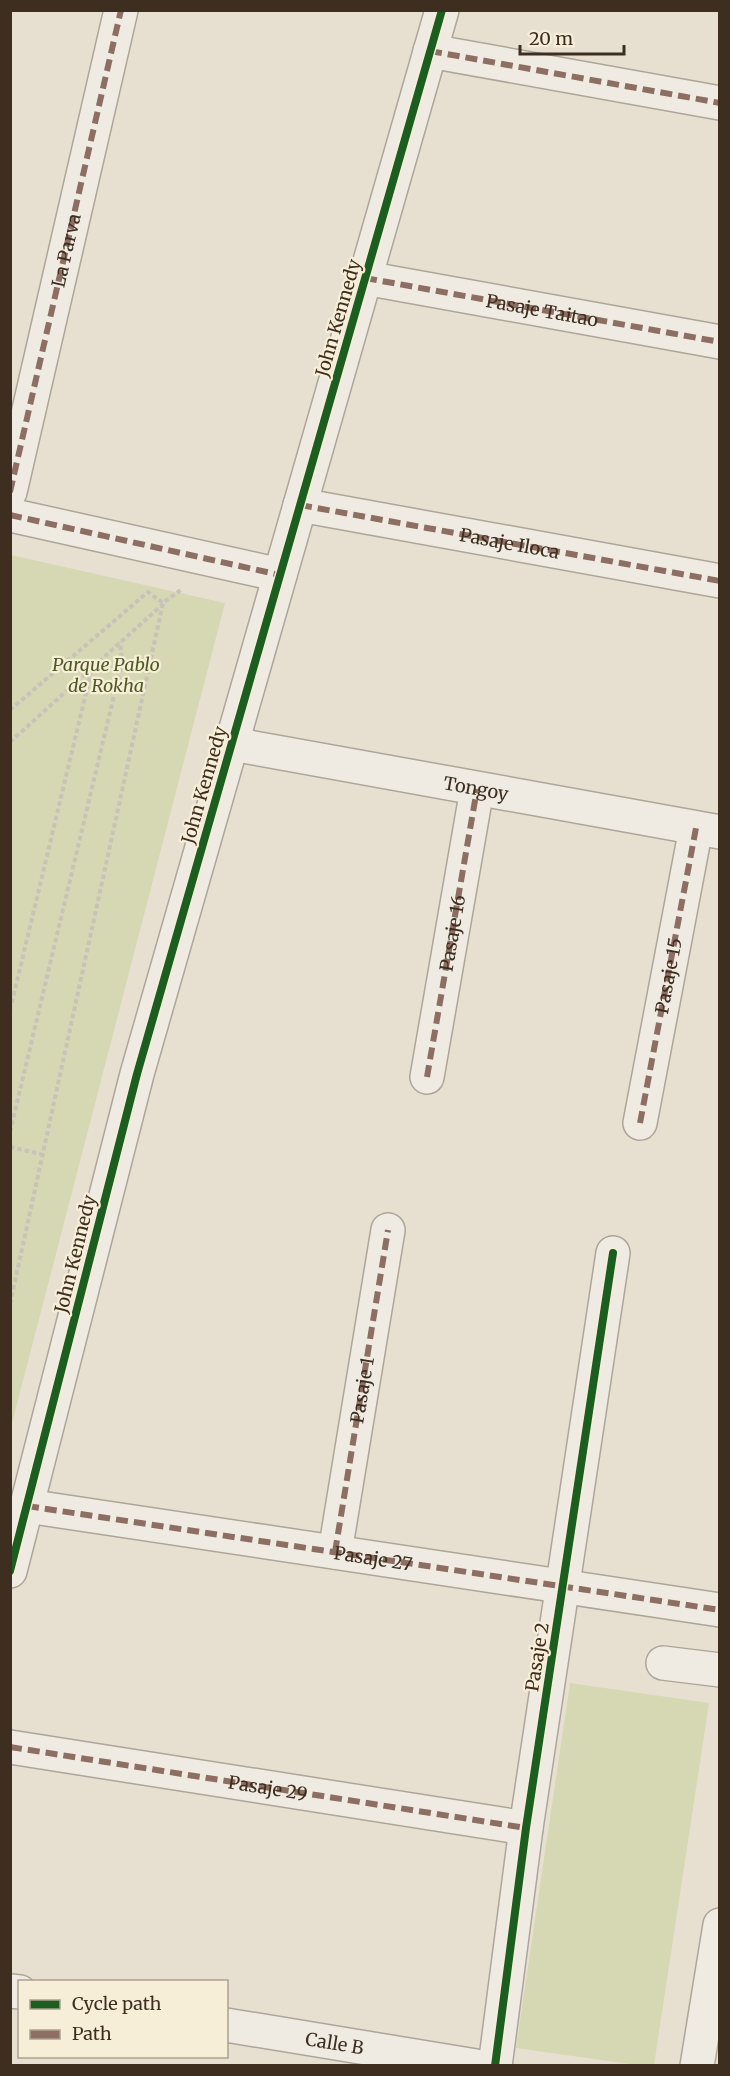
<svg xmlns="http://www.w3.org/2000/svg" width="730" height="2076" viewBox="0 0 730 2076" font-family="Merriweather,serif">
<rect width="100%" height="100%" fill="#e7e0d1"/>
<g fill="#d6d7b3">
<polygon points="11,555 225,603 11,1427 10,555"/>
<polygon points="570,1683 709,1703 654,2065 637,2065 516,2048"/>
</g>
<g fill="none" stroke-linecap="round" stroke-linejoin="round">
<defs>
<g id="minor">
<polyline points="430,51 720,103"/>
<path id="s1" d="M 365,278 L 720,342"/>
<path id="s2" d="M 10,492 L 121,10"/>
<polyline points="300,505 720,581"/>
<polyline points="10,515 280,575"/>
<path id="s3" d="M 232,744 L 720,832"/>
<path id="s4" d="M 427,1077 L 477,789"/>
<path id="s5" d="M 640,1123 L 696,828"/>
<polyline points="27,1506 720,1610"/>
<path id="s6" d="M 335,1552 L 388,1230"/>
<polyline points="663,1663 720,1670"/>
<path id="s7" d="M 10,1747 L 526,1828"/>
<polyline points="10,1991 20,1992"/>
<path id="s8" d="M 226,2025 L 476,2066"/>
<polyline points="495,2066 526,1828 613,1253"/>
<polyline points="697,2066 720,1925"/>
</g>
<polyline id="tertiary" points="10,1571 137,1074 442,10"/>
</defs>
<use href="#minor" stroke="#ada599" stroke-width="36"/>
<use href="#tertiary" stroke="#ada599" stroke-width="36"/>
<g stroke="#c8c2b9" stroke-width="4" stroke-dasharray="4.5 3" stroke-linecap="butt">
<polyline points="10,710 148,592 163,603 182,589"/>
<polyline points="10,742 163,604"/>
<polyline points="10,1010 92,668"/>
<polyline points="10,1132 122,662 120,642"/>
<polyline points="10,1147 41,1154"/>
<polyline points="10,1304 163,603"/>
</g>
<use href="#minor" stroke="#efebe3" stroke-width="33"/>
<use href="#tertiary" stroke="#efebe3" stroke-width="33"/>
<g stroke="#8d6e63" stroke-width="6" stroke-dasharray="12 6" stroke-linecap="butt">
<polyline points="430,51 720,103"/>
<polyline points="365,278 720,342"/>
<polyline points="10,492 121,10"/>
<path id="s9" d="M 300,505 L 720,581"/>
<polyline points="10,515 280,575"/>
<polyline points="427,1077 477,789"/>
<polyline points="640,1123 696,828"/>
<path id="s10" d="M 27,1506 L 720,1610"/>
<polyline points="335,1552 388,1230"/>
<polyline points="10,1747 526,1828"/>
</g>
<defs>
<g id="cycleway">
<polyline points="10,1571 137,1074 442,10"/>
<polyline points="495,2066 526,1828 613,1253"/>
</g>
</defs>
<use href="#cycleway" stroke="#f7eed8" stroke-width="11"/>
<use href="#cycleway" stroke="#1b5e20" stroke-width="8"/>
</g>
<g text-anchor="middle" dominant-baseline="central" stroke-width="4.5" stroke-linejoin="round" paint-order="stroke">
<g font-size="18" fill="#3d2e20" stroke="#f7eed8">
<text stroke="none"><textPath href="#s2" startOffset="248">La Parva</textPath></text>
<text stroke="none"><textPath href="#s1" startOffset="180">Pasaje Taitao</textPath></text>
<text transform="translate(338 318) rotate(-74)">John Kennedy</text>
<text stroke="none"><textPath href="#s9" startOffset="213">Pasaje Iloca</textPath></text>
<text transform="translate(204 785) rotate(-74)">John Kennedy</text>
<text stroke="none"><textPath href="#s3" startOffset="248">Tongoy</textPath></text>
<text stroke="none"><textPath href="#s4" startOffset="146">Pasaje 16</textPath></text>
<text stroke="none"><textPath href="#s5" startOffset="150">Pasaje 15</textPath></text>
<text transform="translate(75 1254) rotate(-76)">John Kennedy</text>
<text stroke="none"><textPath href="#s6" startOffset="164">Pasaje 1</textPath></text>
<text stroke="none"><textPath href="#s10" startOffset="350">Pasaje 27</textPath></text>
<text transform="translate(537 1657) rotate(-81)">Pasaje 2</text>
<text stroke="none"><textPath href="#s7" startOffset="261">Pasaje 29</textPath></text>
<text stroke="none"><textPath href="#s8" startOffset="110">Calle B</textPath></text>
</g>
<g font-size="18" font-style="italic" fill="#4d5a26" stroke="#f7eed8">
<text x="106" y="664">Parque Pablo<tspan x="106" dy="21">de Rokha</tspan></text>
</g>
</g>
<rect width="730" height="2076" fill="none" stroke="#3d2e20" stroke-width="24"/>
<rect x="18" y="1980" width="210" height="78" fill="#f7eed8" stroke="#ada18e" stroke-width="1.5"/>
<rect x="30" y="2000" width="30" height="9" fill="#1b5e20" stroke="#ada18e" stroke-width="1.5"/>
<text x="72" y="2010" font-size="18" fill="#3d2e20">Cycle path</text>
<rect x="30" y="2030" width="30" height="9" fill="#8d6e63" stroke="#ada18e" stroke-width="1.5"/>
<text x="72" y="2040" font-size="18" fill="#3d2e20">Path</text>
<path d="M520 45v9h104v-9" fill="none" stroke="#3d2e20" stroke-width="3"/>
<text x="529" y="45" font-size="18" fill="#3d2e20" stroke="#f7eed8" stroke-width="4.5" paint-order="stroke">20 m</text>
</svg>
